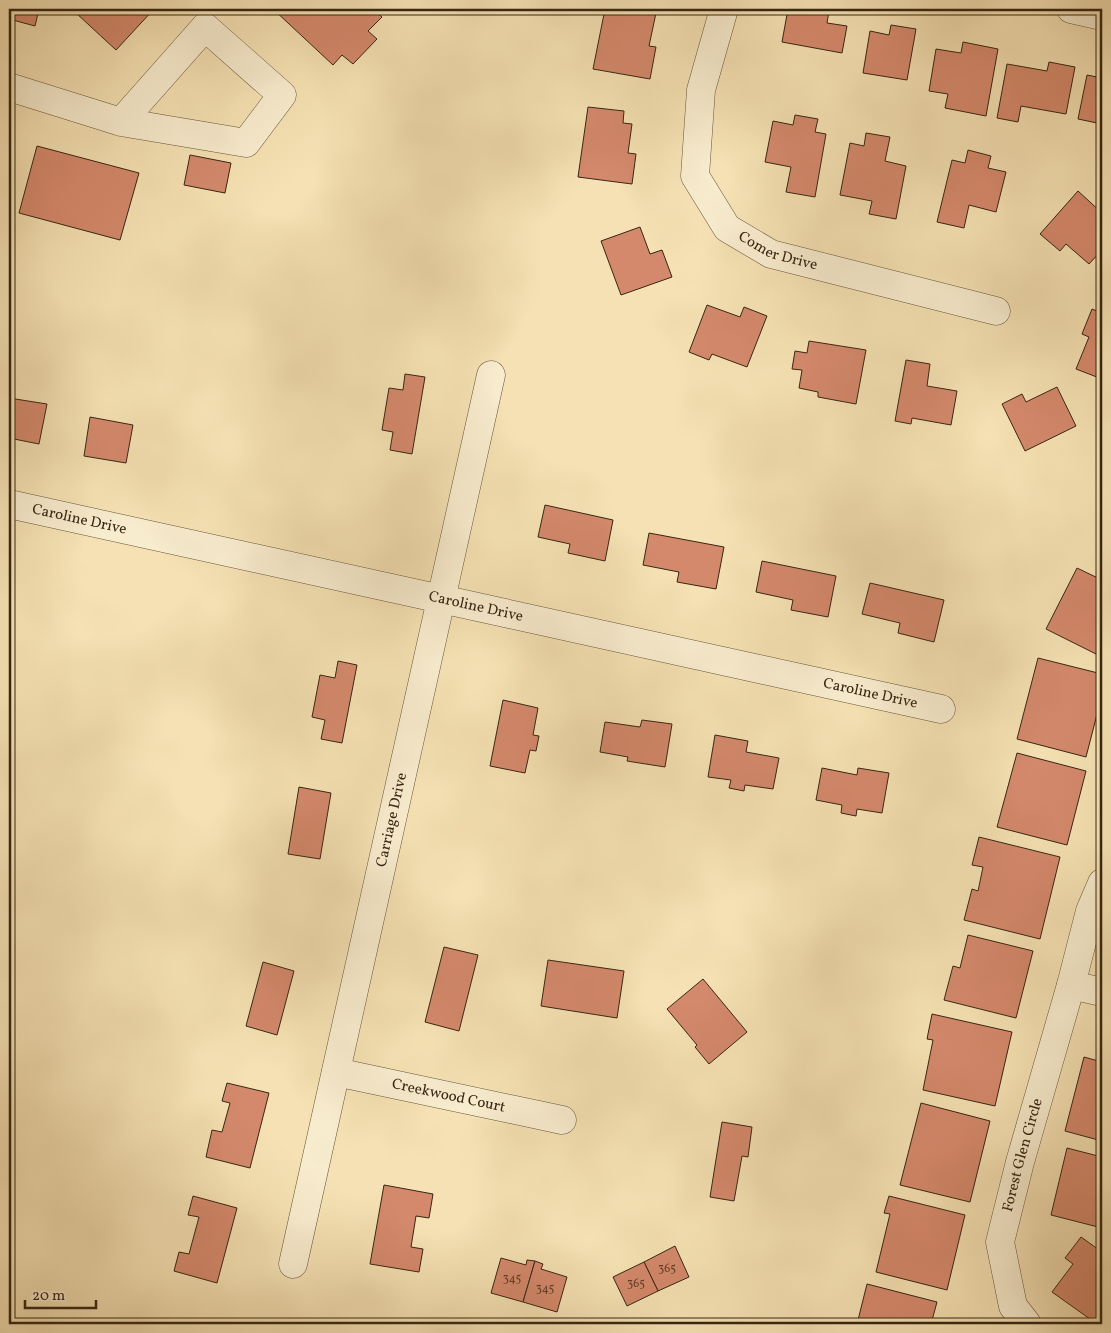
<svg xmlns="http://www.w3.org/2000/svg" width="1111" height="1333" viewBox="0 0 1111 1333" font-family="Vollkorn,serif">
<rect width="100%" height="100%" fill="#f5e1b3"/>
<filter id="stains"><feTurbulence type="fractalNoise" baseFrequency=".004" numOctaves="4"/><feColorMatrix values="0 0 0 0 .2 0 0 0 0 .09 0 0 0 0 .02 0 0 0 .5 -.17"/></filter>
<radialGradient id="worn" r=".72"><stop offset=".6" stop-color="#630" stop-opacity="0"/><stop offset="1" stop-color="#630" stop-opacity=".3"/></radialGradient>
<g fill="#d4896c" stroke="#372612">
<polygon points="9,9 39,9 35,26 9,19"/>
<polygon points="79,9 154,9 116,50 76,13"/>
<polygon points="273,9 373,9 382,17 368,31 377,39 353,64 342,55 333,65"/>
<polygon points="605,9 635,9 656,13 649,46 656,47 650,79 593,69"/>
<polygon points="788,9 819,9 829,11 827,23 847,26 842,53 782,42"/>
<polygon points="891,25 916,29 907,80 863,73 870,31 889,35"/>
<polygon points="963,42 998,49 986,116 945,108 948,94 929,91 936,49 961,53"/>
<polygon points="1049,62 1075,67 1066,114 1021,106 1018,122 997,118 1007,64 1047,71"/>
<polygon points="1087,75 1102,78 1102,124 1078,119"/>
<polygon points="588,107 624,111 623,123 632,124 628,153 636,154 632,184 578,177"/>
<polygon points="795,115 818,119 815,132 826,134 815,197 786,192 791,167 765,162 773,121 793,125"/>
<polygon points="866,133 890,137 885,161 906,166 896,219 869,214 872,201 840,195 850,143 864,146"/>
<polygon points="37,146 139,173 120,240 19,213"/>
<polygon points="968,150 991,156 988,168 1006,172 996,212 969,205 964,228 937,222 952,160 965,163"/>
<polygon points="190,155 231,163 225,193 184,185"/>
<polygon points="1078,191 1102,213 1102,250 1089,264 1066,244 1060,251 1040,234"/>
<polygon points="640,227 650,254 662,250 672,277 621,295 601,241"/>
<polygon points="707,305 740,317 744,307 767,316 747,367 712,354 709,360 689,352"/>
<polygon points="1092,309 1102,313 1102,379 1076,369 1089,337 1082,334"/>
<polygon points="809,341 866,350 856,404 818,397 818,392 799,388 802,370 792,369 795,351 807,353"/>
<polygon points="906,360 930,364 927,386 957,391 951,425 912,418 911,424 895,421"/>
<polygon points="405,374 425,377 412,454 390,450 393,432 382,430 389,388 403,390"/>
<polygon points="1057,387 1076,426 1025,451 1002,404 1022,394 1026,402"/>
<polygon points="9,398 47,404 39,444 9,438"/>
<polygon points="90,417 133,425 126,463 84,456"/>
<polygon points="545,505 613,520 605,561 568,553 570,544 538,537"/>
<polygon points="649,533 724,547 716,589 677,582 679,572 643,565"/>
<polygon points="762,561 836,576 828,617 791,610 793,600 756,592"/>
<polygon points="1077,568 1102,580 1102,657 1046,629"/>
<polygon points="870,583 944,600 934,642 898,633 900,623 862,614"/>
<polygon points="1038,658 1102,674 1102,695 1086,757 1017,739"/>
<polygon points="338,661 357,665 342,743 321,739 325,720 312,717 320,675 335,678"/>
<polygon points="503,700 538,708 533,735 539,736 536,751 530,750 525,773 490,766"/>
<polygon points="642,720 672,724 665,767 627,761 628,757 600,752 605,722 640,727"/>
<polygon points="715,735 748,741 746,752 779,758 773,789 745,785 744,791 729,788 731,780 708,777"/>
<polygon points="1017,753 1086,771 1067,845 997,827"/>
<polygon points="822,768 857,775 858,768 889,773 882,813 857,809 856,816 841,813 842,805 816,800"/>
<polygon points="299,787 331,793 320,859 288,854"/>
<polygon points="979,837 1060,857 1040,939 964,920 972,889 978,891 983,867 972,865"/>
<polygon points="968,935 1033,951 1016,1018 944,1000 953,966 960,968"/>
<polygon points="444,947 478,955 459,1031 425,1022"/>
<polygon points="548,960 624,971 617,1018 541,1006"/>
<polygon points="263,962 294,971 277,1035 246,1026"/>
<polygon points="703,979 747,1032 709,1064 695,1047 697,1045 667,1009"/>
<polygon points="932,1014 1012,1032 995,1106 923,1090 933,1040 927,1039"/>
<polygon points="1084,1057 1102,1062 1102,1141 1065,1131"/>
<polygon points="227,1083 269,1093 250,1168 206,1157 212,1130 222,1132 230,1103 222,1101"/>
<polygon points="921,1103 990,1121 970,1202 900,1185"/>
<polygon points="722,1122 752,1127 748,1157 742,1156 734,1201 710,1197"/>
<polygon points="1067,1148 1102,1157 1102,1228 1051,1215"/>
<polygon points="384,1185 433,1194 429,1218 416,1216 411,1247 423,1249 419,1272 370,1264"/>
<polygon points="193,1196 237,1208 217,1283 174,1271 179,1252 189,1254 199,1217 188,1215"/>
<polygon points="889,1196 965,1215 947,1290 876,1272 890,1214 884,1213"/>
<polygon points="1081,1237 1102,1252 1102,1324 1097,1324 1052,1292 1073,1264 1065,1258"/>
<polygon points="675,1246 689,1277 658,1291 644,1262"/>
<polygon points="501,1258 526,1265 527,1260 535,1261 523,1302 491,1293"/>
<polygon points="535,1261 543,1264 541,1269 567,1277 557,1312 523,1302"/>
<polygon points="644,1262 658,1291 627,1306 613,1277"/>
<polygon points="867,1284 937,1302 931,1324 857,1324"/>
</g>
<g fill="none" stroke-linecap="round" stroke-linejoin="round">
<defs>
<g id="minor">
<path id="s1" d="M 724,9 L 701,90 L 695,176 L 727,228 L 771,254 L 996,311"/>
<polyline points="1071,9 1102,16"/>
<polyline points="9,87 121,122 246,143 282,95 205,27 121,122"/>
<path id="s2" d="M 9,504 L 941,709"/>
<polyline points="1071,985 1102,992"/>
<path id="s3" d="M 336,1072 L 562,1120"/>
<path id="s4" d="M 293,1264 L 491,375"/>
<path id="s5" d="M 1027,1324 L 1013,1306 L 1000,1242 L 1020,1162 L 1071,985 L 1090,911 L 1102,883"/>
</g>
</defs>
<use href="#minor" stroke="#66553a" stroke-width="29"/>
<use href="#minor" stroke="#f8ecce" stroke-width="28"/>
</g>
<g text-anchor="middle" dominant-baseline="central" stroke-width="4" stroke-linejoin="round" paint-order="stroke">
<g font-size="12" fill="#5e3f28">
<text x="667" y="1269">365</text>
<text x="512" y="1279">345</text>
<text x="636" y="1284">365</text>
<text x="545" y="1289">345</text>
</g>
<g font-size="15" fill="#372612" stroke="#f8ecce">
<text stroke="none"><textPath href="#s1" startOffset="288">Comer Drive</textPath></text>
<text stroke="none"><textPath href="#s2" startOffset="72">Caroline Drive</textPath></text>
<text stroke="none"><textPath href="#s2" startOffset="478">Caroline Drive</textPath></text>
<text stroke="none"><textPath href="#s2" startOffset="882">Caroline Drive</textPath></text>
<text stroke="none"><textPath href="#s4" startOffset="455">Carriage Drive</textPath></text>
<text stroke="none"><textPath href="#s3" startOffset="115">Creekwood Court</textPath></text>
<text stroke="none"><textPath href="#s5" startOffset="178">Forest Glen Circle</textPath></text>
</g>
</g>
<rect width="1111" height="1333" fill="none" stroke="#f5e1b3" stroke-width="30"/>
<rect x="10" y="10" width="1091" height="1313" fill="none" stroke="#372612" stroke-width="2.5"/>
<rect x="15" y="15" width="1081" height="1303" fill="none" stroke="#372612"/>
<path d="M25 1300v8h71v-8" fill="none" stroke="#372612" stroke-width="2.5"/>
<text x="32" y="1300" font-size="15" fill="#372612" stroke="#f8ecce" stroke-width="4" paint-order="stroke">20 m</text>
<rect width="100%" height="100%" filter="url(#stains)"/>
<rect width="100%" height="100%" fill="url(#worn)"/>
</svg>
